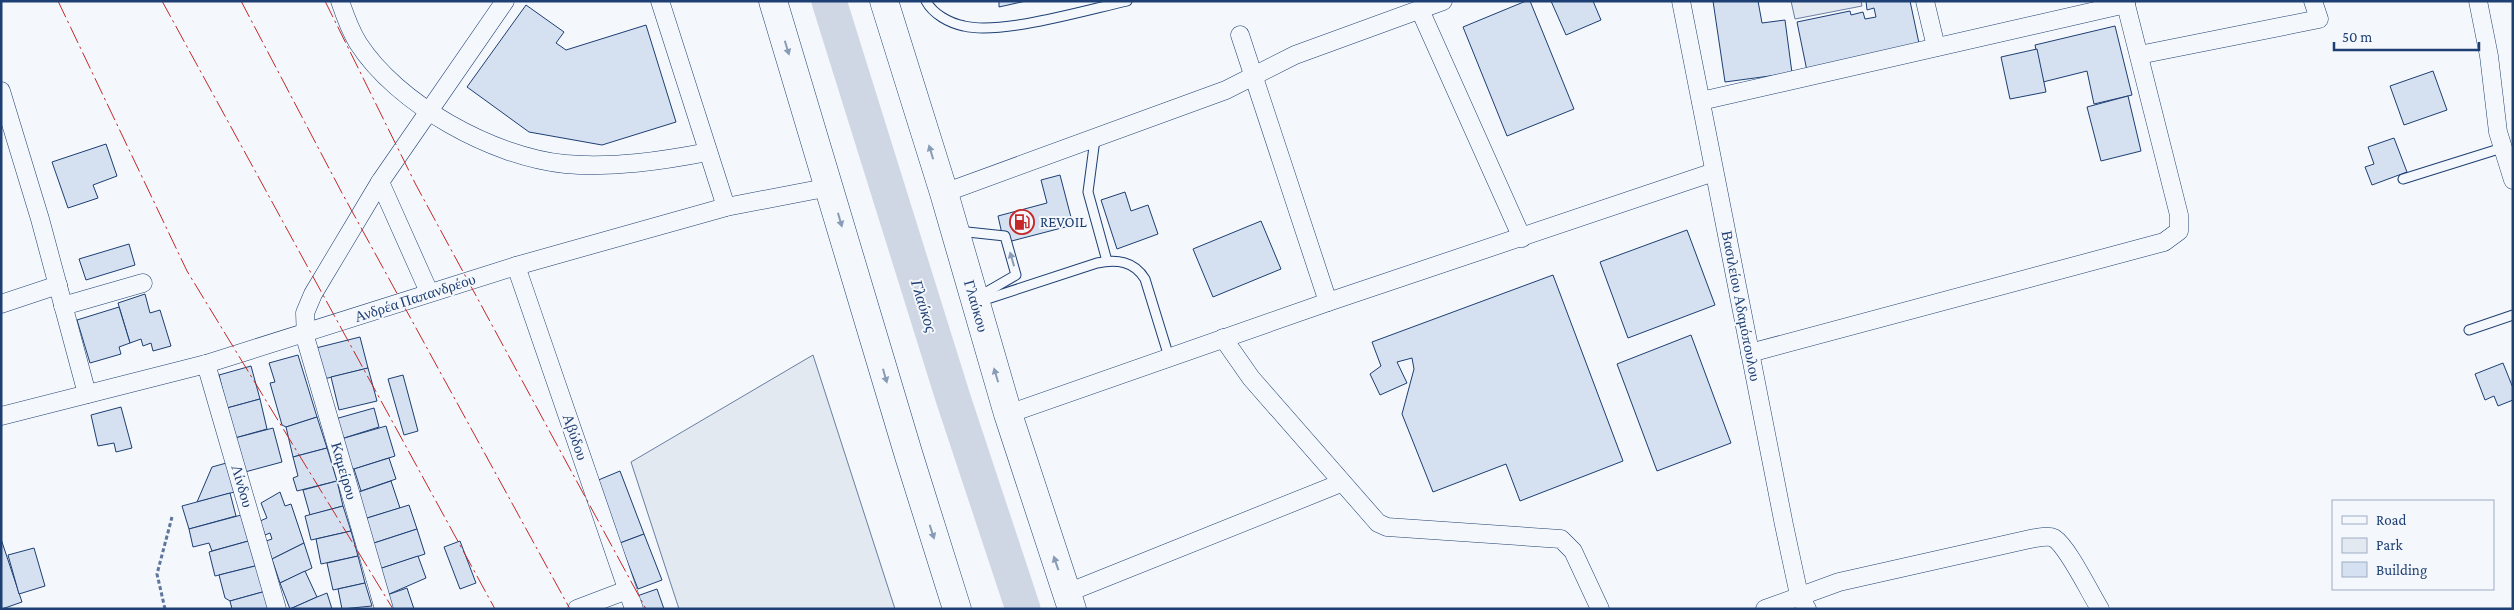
<svg xmlns="http://www.w3.org/2000/svg" width="2514" height="610" viewBox="0 0 2514 610" font-family="'Crimson Pro',serif">
<rect width="100%" height="100%" fill="#f4f7fb"/>
<g fill="#e3e9f0" stroke="#687fa3">
<polygon points="1791,1 1861,1 1862,6 1795,19"/>
<polygon points="813,355 895,609 679,609 631,462"/>
</g>
<g fill="none" stroke-linecap="round" stroke-linejoin="round">
<polyline stroke="#cfd7e4" stroke-width="35" points="829,1 953,398 1023,609"/>
</g>
<g fill="#d5e0f0" stroke="#1d3f73">
<polygon points="999,1 1026,1 999,7"/>
<polygon points="1526,1 1530,1 1574,109 1507,136 1463,27"/>
<polygon points="1551,1 1593,1 1601,20 1566,35"/>
<polygon points="1713,1 1758,1 1762,23 1785,20 1792,73 1725,82"/>
<polygon points="1866,1 1910,1 1920,48 1807,71 1797,22 1850,11 1851,15 1863,12 1865,19 1876,17 1874,8 1867,10"/>
<polygon points="526,5 564,32 556,43 566,50 646,25 676,122 602,145 529,132 467,87"/>
<polygon points="2115,26 2132,95 2094,104 2087,71 2043,82 2035,45"/>
<polygon points="2037,49 2046,92 2010,99 2001,57"/>
<polygon points="2433,71 2447,110 2404,125 2390,86"/>
<polygon points="2128,96 2141,151 2101,161 2087,107"/>
<polygon points="2394,138 2407,172 2372,185 2365,167 2374,164 2368,147"/>
<polygon points="106,144 117,176 93,185 98,198 68,208 52,162"/>
<polygon points="1060,175 1073,225 1004,243 998,216 1047,203 1041,180"/>
<polygon points="1125,192 1131,211 1148,205 1158,234 1117,249 1101,200"/>
<polygon points="1261,221 1281,269 1213,297 1193,249"/>
<polygon points="1687,230 1715,305 1628,338 1600,262"/>
<polygon points="129,244 135,265 86,280 79,259"/>
<polygon points="1553,275 1623,461 1520,501 1506,464 1433,492 1402,414 1414,369 1412,358 1397,362 1407,383 1380,395 1370,374 1381,366 1372,342"/>
<polygon points="145,294 150,313 160,310 171,346 153,351 151,343 143,346 141,339 130,343 118,303"/>
<polygon points="119,307 130,343 119,347 121,354 90,363 77,320"/>
<polygon points="1691,335 1731,443 1657,471 1617,364"/>
<polygon points="360,337 368,368 324,379 316,348"/>
<polygon points="298,355 317,417 286,427 282,425 270,383 275,382 269,363"/>
<polygon points="2503,363 2513,388 2513,400 2498,406 2494,396 2485,400 2475,374"/>
<polygon points="251,366 260,399 227,408 219,375"/>
<polygon points="368,368 377,401 339,410 331,377"/>
<polygon points="403,375 418,431 404,435 388,379"/>
<polygon points="260,399 267,429 235,438 227,408"/>
<polygon points="121,407 132,448 116,452 114,443 98,446 91,415"/>
<polygon points="374,408 379,427 341,439 335,419"/>
<polygon points="317,417 327,448 293,457 286,427"/>
<polygon points="386,426 395,456 354,469 349,467 341,439"/>
<polygon points="273,428 282,462 245,472 235,438"/>
<polygon points="327,448 337,481 297,491 293,478 298,476 293,457"/>
<polygon points="389,458 396,479 361,491 354,469"/>
<polygon points="230,462 238,491 197,502 212,467"/>
<polygon points="620,471 644,534 620,543 596,481"/>
<polygon points="337,481 343,506 310,515 303,490"/>
<polygon points="391,481 400,508 364,519 356,493"/>
<polygon points="280,492 285,506 291,504 304,543 272,559 266,541 272,539 270,533 265,535 260,521 267,518 261,503"/>
<polygon points="230,493 236,516 189,529 182,506"/>
<polygon points="409,505 417,529 371,544 364,519"/>
<polygon points="343,506 351,531 311,540 305,516"/>
<polygon points="245,514 252,540 212,551 209,543 193,547 189,529"/>
<polygon points="417,529 425,554 379,569 371,544"/>
<polygon points="351,531 358,556 321,564 316,539"/>
<polygon points="644,534 662,580 638,589 620,543"/>
<polygon points="1,539 22,602 2,609 1,609"/>
<polygon points="252,540 259,565 215,576 209,552"/>
<polygon points="460,541 476,583 460,589 444,547"/>
<polygon points="304,543 312,568 280,583 272,559"/>
<polygon points="34,548 45,586 19,594 8,555"/>
<polygon points="358,556 365,583 333,590 327,563"/>
<polygon points="418,556 426,578 387,595 379,569"/>
<polygon points="259,565 266,591 230,601 225,598 219,575"/>
<polygon points="305,571 317,597 290,609 280,583"/>
<polygon points="365,583 372,606 342,609 338,589"/>
<polygon points="407,588 414,609 391,609 387,595"/>
<polygon points="657,589 664,609 641,609 637,596"/>
<polygon points="266,591 271,609 232,609 230,601"/>
<polygon points="327,593 332,609 290,609 317,597"/>
</g>
<g fill="none" stroke-linecap="round" stroke-linejoin="round">
<defs>
<g id="lane">
<path d="M 926,1 C 933,14 949,23 964,26 C 1002,35 1086,10 1127,1"/>
<polyline points="1095,139 1088,192 1107,261"/>
<polyline points="2403,179 2502,148"/>
<polyline points="958,231 1005,236 1016,275 978,297"/>
<path d="M 978,302 L 1097,263 C 1117,259 1134,261 1145,279 L 1169,357"/>
<polyline points="2469,330 2513,315"/>
</g>
<g id="street">
<path d="M 340,1 C 345,16 350,30 358,43 C 397,104 493,157 565,164 C 614,168 661,161 708,152"/>
<polyline points="660,1 726,207"/>
<polyline points="1681,1 1784,525 1799,595 1807,609"/>
<polyline points="1925,1 1936,47"/>
<polyline points="2478,1 2489,56 2498,132 2513,180"/>
<polyline points="1420,10 1522,238"/>
<polyline points="1240,35 1328,302"/>
<polyline points="2139,55 2319,19 2313,1"/>
<polyline points="1,91 40,219 87,394"/>
<polyline points="1701,101 2126,4"/>
<polyline points="380,182 429,292"/>
<polyline points="944,193 1226,90 1295,55 1443,1"/>
<polyline points="516,266 634,609"/>
<polyline points="1,304 58,285"/>
<polyline points="63,306 143,283"/>
<polyline points="1223,338 1251,378 1378,523 1387,527 1561,539 1573,551 1600,609"/>
<polyline points="1750,353 2164,242 2179,231 2179,215 2125,1"/>
<polyline points="206,364 277,609"/>
<polyline points="1008,414 1328,302 1714,172"/>
<polyline points="1,416 206,364 516,266 726,207 830,187"/>
<polyline points="1067,593 1341,483"/>
<polyline points="384,609 306,340 305,313 313,294 380,182 505,1"/>
<polyline points="577,609 627,590"/>
<path d="M 1765,609 L 1839,582 L 2030,539 C 2037,538 2048,535 2054,538 C 2068,547 2090,593 2100,609"/>
</g>
<g id="primary">
<polyline points="773,1 909,456 957,609"/>
<polyline points="884,1 944,193 1008,414 1072,609"/>
</g>
</defs>
<use href="#lane" stroke="#1d3f73" stroke-width="11"/>
<use href="#street" stroke="#1d3f73" stroke-width="19"/>
<use href="#primary" stroke="#1d3f73" stroke-width="29"/>
<polyline stroke="#5e769c" stroke-width="3" stroke-dasharray="4 2.5" stroke-linecap="butt" points="165,609 157,574 172,517"/>
<use href="#lane" stroke="#f4f7fb" stroke-width="9"/>
<use href="#street" stroke="#f4f7fb" stroke-width="18"/>
<use href="#primary" stroke="#f4f7fb" stroke-width="28"/>
<g stroke="#c62828" stroke-width="1" stroke-dasharray="18 4 2.5 4" stroke-linecap="butt">
<polyline points="58,1 187,271 393,609"/>
<polyline points="162,1 495,609"/>
<polyline points="241,1 342,193 570,609"/>
<polyline points="325,1 416,185 646,609"/>
</g>
</g>
<defs><path id="oneway-solid" d="M-6-.8H1V-3.2L6.5 0L1 3.2V.8H-6Z" transform="scale(1.25)"/></defs>
<g fill="#889bb7">
<use href="#oneway-solid" transform="translate(787 48) rotate(73)"/>
<use href="#oneway-solid" transform="translate(931 152) rotate(-107)"/>
<use href="#oneway-solid" transform="translate(840 220) rotate(74)"/>
<use href="#oneway-solid" transform="translate(1012 259) rotate(-106)"/>
<use href="#oneway-solid" transform="translate(996 375) rotate(-107)"/>
<use href="#oneway-solid" transform="translate(885 376) rotate(74)"/>
<use href="#oneway-solid" transform="translate(932 532) rotate(72)"/>
<use href="#oneway-solid" transform="translate(1056 563) rotate(-109)"/>
</g>
<defs>
<symbol id="fuel-ring" viewBox="-11 -11 22 22"><circle r="9.5" fill="#f4f7fb" stroke="#c62828" stroke-width="1.5"/><path d="M-5.5-6h7V0h2V4h1.3V-2.5L3-4.5l.8-.8L6-3V5H2.5V1h-1V6h-7ZM-4.2-4.7v3.2H.2V-4.7Z" fill="#c62828"/></symbol>
</defs>
<g fill-rule="evenodd">
<use href="#fuel-ring" x="1008" y="208" width="28" height="28"/>
</g>
<g text-anchor="middle" dominant-baseline="central" stroke-width="4" stroke-linejoin="round" paint-order="stroke">
<g font-size="15" fill="#1d3f73" stroke="#f4f7fb" text-anchor="start">
<text x="1040" y="222">REVOIL</text>
</g>
<g font-size="15" fill="#1d3f73" stroke="#f4f7fb">
<text transform="translate(415 298) rotate(-18)">Ανδρέα Παπανδρέου</text>
<text transform="translate(976 306) rotate(74)">Γλαύκου</text>
<text transform="translate(1741 306) rotate(79)">Βασιλείου Αδαμόπουλου</text>
<text transform="translate(575 437) rotate(71)">Αβύδου</text>
<text transform="translate(344 471) rotate(74)">Καμείρου</text>
<text transform="translate(242 486) rotate(74)">Λίνδου</text>
</g>
<g font-size="16" font-style="italic" fill="#1d3f73" stroke="#f4f7fb">
<text transform="translate(924 306) rotate(73)">Γλαύκος</text>
</g>
</g>
<rect width="2514" height="610" fill="none" stroke="#1d3f73" stroke-width="5"/>
<rect x="2332" y="500" width="162" height="90" fill="#f4f7fb" stroke="#9eadc5"/>
<rect x="2342" y="516" width="25" height="8" fill="#f4f7fb" stroke="#9eadc5"/>
<text x="2376" y="525" font-size="15" fill="#1d3f73">Road</text>
<rect x="2342" y="538" width="25" height="15" fill="#e3e9f0" stroke="#9eadc5"/>
<text x="2376" y="550" font-size="15" fill="#1d3f73">Park</text>
<rect x="2342" y="562" width="25" height="15" fill="#d5e0f0" stroke="#9eadc5"/>
<text x="2376" y="575" font-size="15" fill="#1d3f73">Building</text>
<path d="M2334 42v8h145v-8" fill="none" stroke="#1d3f73" stroke-width="2.5"/>
<text x="2342" y="42" font-size="15" fill="#1d3f73" stroke="#f4f7fb" stroke-width="4" paint-order="stroke">50 m</text>
</svg>
